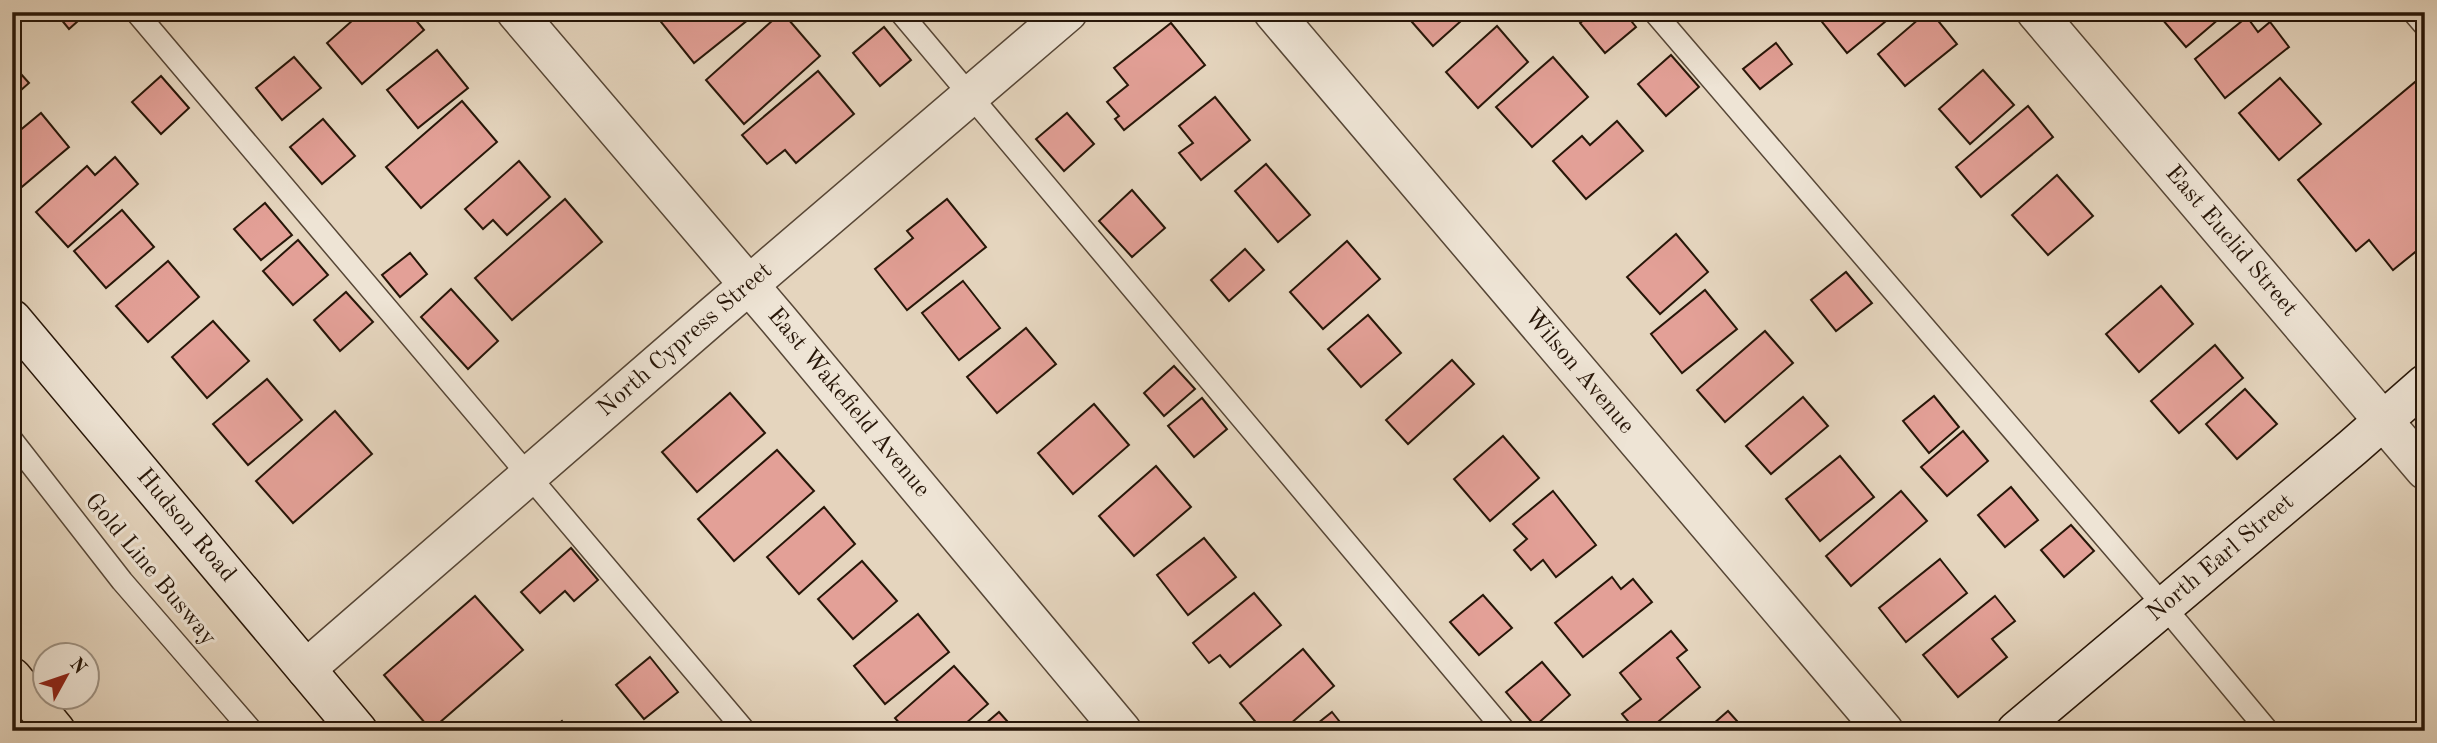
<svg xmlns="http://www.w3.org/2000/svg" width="2437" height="743" viewBox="0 0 2437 743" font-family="'Old Standard TT',serif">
<rect width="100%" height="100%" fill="#e5d5be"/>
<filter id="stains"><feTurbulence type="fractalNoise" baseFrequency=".00286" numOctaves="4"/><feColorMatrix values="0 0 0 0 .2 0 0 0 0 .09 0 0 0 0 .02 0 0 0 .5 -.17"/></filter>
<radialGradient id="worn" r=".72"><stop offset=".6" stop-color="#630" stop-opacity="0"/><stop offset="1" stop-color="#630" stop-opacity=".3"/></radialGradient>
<g fill="#e3a097" stroke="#271608" stroke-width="2">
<polygon points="55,12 88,12 69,29"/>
<polygon points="362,12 409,12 424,30 362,84 327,43"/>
<polygon points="673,12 743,12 749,19 694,63 661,22"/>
<polygon points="782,12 820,56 744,124 706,80"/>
<polygon points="1406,12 1471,12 1433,46 1405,14"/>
<polygon points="1594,12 1624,12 1636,27 1605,53 1580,23"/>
<polygon points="1834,12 1897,12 1847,53 1822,22"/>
<polygon points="1927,12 1931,12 1957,44 1905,86 1878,54"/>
<polygon points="2156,12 2227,12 2186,47"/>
<polygon points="2247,17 2258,32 2270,22 2289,47 2225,98 2195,59"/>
<polygon points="1171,23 1205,65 1124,130 1115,119 1119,116 1107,102 1128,85 1114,68"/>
<polygon points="1497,26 1528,62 1478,108 1446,72"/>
<polygon points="884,27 911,60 880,86 853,53"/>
<polygon points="1776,43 1792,64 1760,89 1743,69"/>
<polygon points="437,50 468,88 418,128 387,90"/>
<polygon points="1671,55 1699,87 1666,116 1638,84"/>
<polygon points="294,57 321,88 282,120 256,88"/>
<polygon points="1553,57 1588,97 1532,147 1496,107"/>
<polygon points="12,64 29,83 12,98"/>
<polygon points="1983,70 2014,105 1970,144 1939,109"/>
<polygon points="818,71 854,114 796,163 785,150 767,164 742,135"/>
<polygon points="161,76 189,108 161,134 132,102"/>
<polygon points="2421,77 2425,82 2425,256 2419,249 2393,270 2369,240 2356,251 2298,180"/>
<polygon points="2280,78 2321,124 2279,160 2239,113"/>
<polygon points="1215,97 1250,140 1201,180 1179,153 1193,143 1179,126"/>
<polygon points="462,101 497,142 421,208 386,167"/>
<polygon points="2028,106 2053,137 1981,197 1956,167"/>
<polygon points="41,113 69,147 17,191 12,185 12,137"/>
<polygon points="1067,113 1094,144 1064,171 1036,139"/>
<polygon points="323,119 355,156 322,184 290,147"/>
<polygon points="1617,121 1643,151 1586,199 1553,161 1582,136 1590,145"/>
<polygon points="115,157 138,184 68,247 36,212 87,166 95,175"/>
<polygon points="519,161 550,197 507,235 493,220 483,229 465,209"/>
<polygon points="1266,164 1310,215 1278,242 1235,191"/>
<polygon points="2057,175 2093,216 2048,255 2012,215"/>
<polygon points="1132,190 1165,228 1132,257 1099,221"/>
<polygon points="565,199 602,242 512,320 475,278"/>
<polygon points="947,199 986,247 907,310 875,269 913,238 907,231"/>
<polygon points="265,203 292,235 261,260 234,229"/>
<polygon points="122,210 154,247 106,288 74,251"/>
<polygon points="1676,234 1708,272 1660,314 1627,277"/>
<polygon points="298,240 328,275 293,305 263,271"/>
<polygon points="1347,241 1380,279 1323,329 1290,292"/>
<polygon points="1245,249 1264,270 1229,301 1211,280"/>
<polygon points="410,253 427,274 400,297 382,275"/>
<polygon points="168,261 199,297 148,342 116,306"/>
<polygon points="1846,272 1872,303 1836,331 1811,300"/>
<polygon points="963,281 1000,328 959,360 922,313"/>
<polygon points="2161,286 2193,324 2139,372 2106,334"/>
<polygon points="451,289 498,341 468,369 421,317"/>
<polygon points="1705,290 1737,329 1682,373 1651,334"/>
<polygon points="346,292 373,322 340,351 314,320"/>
<polygon points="1368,315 1401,353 1361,387 1328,349"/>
<polygon points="213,321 249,361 207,398 172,357"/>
<polygon points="1026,328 1056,364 997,413 967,377"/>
<polygon points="1765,331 1793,363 1725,422 1697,390"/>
<polygon points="2215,345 2243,378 2179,433 2151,401"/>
<polygon points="1452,360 1474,384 1408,444 1386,420"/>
<polygon points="1174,366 1195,389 1164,416 1144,393"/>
<polygon points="267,379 302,420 248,465 213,424"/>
<polygon points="2245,389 2277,424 2237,459 2206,424"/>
<polygon points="730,393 765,433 697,492 662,452"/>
<polygon points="1934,396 1959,427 1929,453 1903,421"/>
<polygon points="1803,397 1828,426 1771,474 1746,446"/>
<polygon points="1202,398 1227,429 1194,457 1168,426"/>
<polygon points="1094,404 1129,445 1073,494 1038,453"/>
<polygon points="335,411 372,454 293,523 256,481"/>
<polygon points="1963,431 1988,461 1947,496 1921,467"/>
<polygon points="1503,436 1539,478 1490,521 1454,479"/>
<polygon points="777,450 814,491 734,561 698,519"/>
<polygon points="1840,456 1874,497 1820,541 1786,499"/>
<polygon points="1156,466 1191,507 1134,556 1099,516"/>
<polygon points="2011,487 2038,520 2005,547 1978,515"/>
<polygon points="1553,491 1596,545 1556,577 1543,560 1531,570 1514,550 1527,539 1513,524"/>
<polygon points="1901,491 1927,521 1851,586 1826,556"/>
<polygon points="824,507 855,544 799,594 767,557"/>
<polygon points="2071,525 2094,551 2064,577 2041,550"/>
<polygon points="1204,538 1236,577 1188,615 1157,575"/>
<polygon points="571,548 598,580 574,601 565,591 540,613 521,592"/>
<polygon points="1940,559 1967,593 1906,642 1879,608"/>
<polygon points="862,561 897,601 853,639 818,599"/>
<polygon points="1612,577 1621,589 1633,579 1652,602 1583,657 1555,623"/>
<polygon points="1254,593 1281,625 1230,667 1220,655 1209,663 1193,643"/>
<polygon points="1483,595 1512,628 1479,655 1450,622"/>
<polygon points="475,596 523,650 431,730 384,675"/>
<polygon points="1995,596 2015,621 1992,639 2007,657 1958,697 1923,655"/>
<polygon points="918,614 949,652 885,704 854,666"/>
<polygon points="1671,631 1687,650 1677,658 1700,687 1647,731 1636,731 1622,714 1641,699 1620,673"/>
<polygon points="1303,649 1334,686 1282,731 1263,731 1240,703"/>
<polygon points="650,657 678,692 644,719 616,685"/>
<polygon points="1542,662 1570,695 1535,726 1506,692"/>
<polygon points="954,666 988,704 957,731 906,731 895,718"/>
<polygon points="1728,711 1746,731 1705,731"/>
<polygon points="999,712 1016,731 977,731"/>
<polygon points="1332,712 1347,731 1308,731"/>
<polygon points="562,721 570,731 550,731"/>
</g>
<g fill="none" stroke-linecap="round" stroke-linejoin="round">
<defs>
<g id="lane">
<polyline points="136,12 745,731"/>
<polyline points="900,12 1505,731"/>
<polyline points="1654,12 2163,605 2268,731"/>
<polyline points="2413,12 2425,26"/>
<polyline points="12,440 122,581 252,731"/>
</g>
<g id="street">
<path id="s1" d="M 516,12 L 778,319 L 1122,731"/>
<path id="s2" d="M 1273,12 L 1884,731"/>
<path id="s3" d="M 2036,12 L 2425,470"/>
<path id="s4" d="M 306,669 L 715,314 L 1068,12"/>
</g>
<g id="secondary">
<path id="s5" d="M 12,319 L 358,731"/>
<path id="s6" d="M 2016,731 L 2352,448 L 2425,384"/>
</g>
<polyline id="highway" points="12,677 56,731"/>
</defs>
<use href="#lane" stroke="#564636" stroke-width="24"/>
<use href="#street" stroke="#564636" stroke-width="41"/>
<use href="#secondary" stroke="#271608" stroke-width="41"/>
<use href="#highway" stroke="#271608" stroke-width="41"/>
<use href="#lane" stroke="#eee4d5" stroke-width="21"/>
<use href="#street" stroke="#eee4d5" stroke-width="38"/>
<use href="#secondary" stroke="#eee4d5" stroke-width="38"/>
<use href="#highway" stroke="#e5d5be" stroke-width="38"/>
</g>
<g text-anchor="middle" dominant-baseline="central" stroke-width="6" stroke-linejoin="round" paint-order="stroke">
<g font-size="24" fill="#271608" stroke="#eee4d5">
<text stroke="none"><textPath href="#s3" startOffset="301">East Euclid Street</textPath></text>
<text stroke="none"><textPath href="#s4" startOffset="502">North Cypress Street</textPath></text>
<text stroke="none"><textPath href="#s2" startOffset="472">Wilson Avenue</textPath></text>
<text stroke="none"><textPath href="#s1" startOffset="513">East Wakefield Avenue</textPath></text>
<text stroke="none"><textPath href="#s5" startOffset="270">Hudson Road</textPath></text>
<text stroke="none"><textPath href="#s6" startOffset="268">North Earl Street</textPath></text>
<text transform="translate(150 570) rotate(50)">Gold Line Busway</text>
</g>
</g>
<rect width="2437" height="743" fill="none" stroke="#e5d5be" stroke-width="42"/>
<rect x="14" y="14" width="2409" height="715" fill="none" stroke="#271608" stroke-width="3.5"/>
<rect x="21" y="21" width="2395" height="701" fill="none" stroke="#271608" stroke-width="2"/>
<g transform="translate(66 676) rotate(50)"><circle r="33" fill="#eee4d5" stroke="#9e9283" stroke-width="2"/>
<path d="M0-5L12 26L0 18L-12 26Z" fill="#8f2418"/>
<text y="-10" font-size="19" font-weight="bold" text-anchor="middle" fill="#271608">N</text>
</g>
<rect width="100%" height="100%" filter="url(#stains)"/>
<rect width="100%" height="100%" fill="url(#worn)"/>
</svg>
